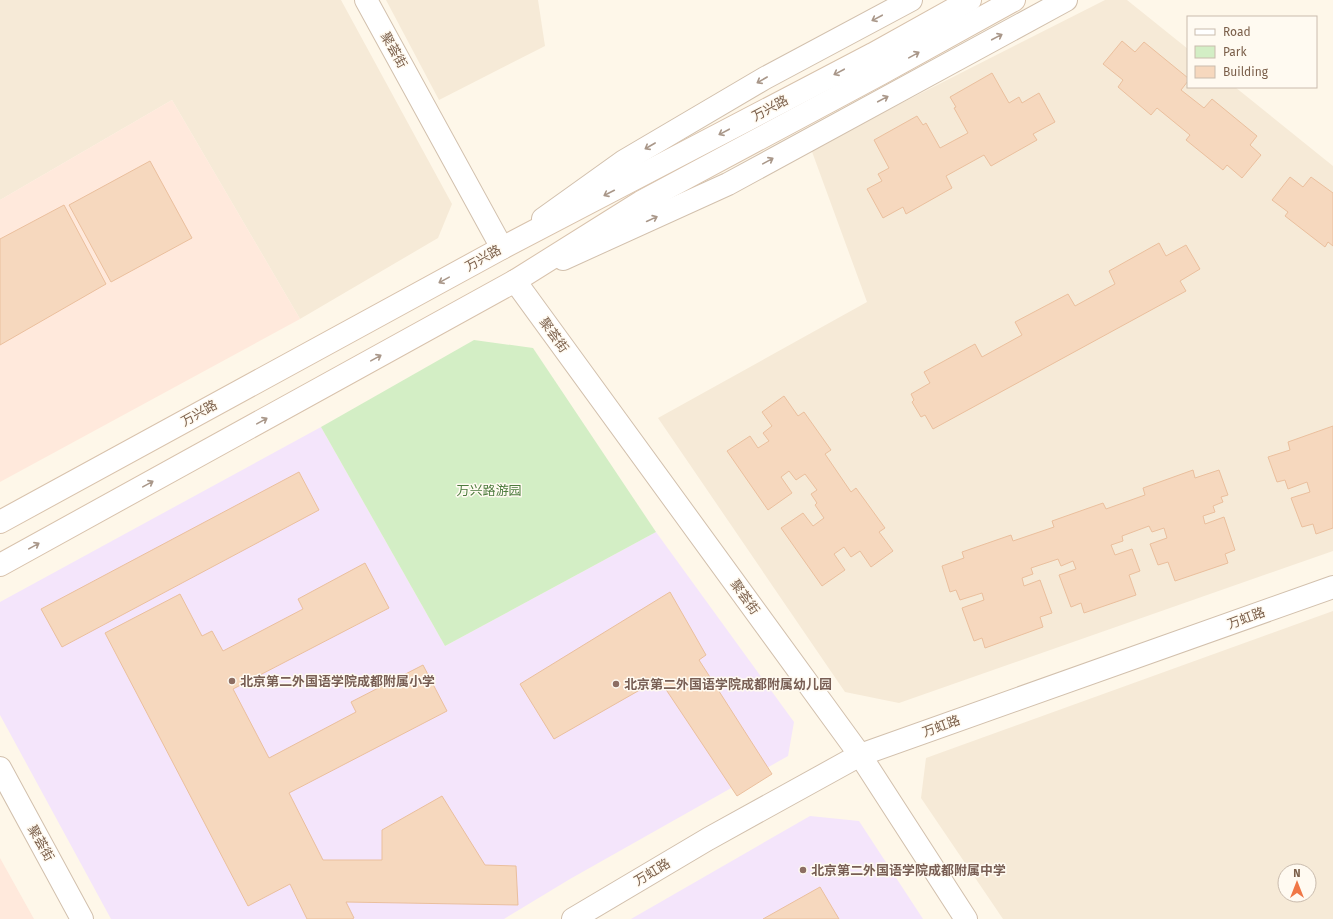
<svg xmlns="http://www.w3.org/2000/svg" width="1333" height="919" viewBox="0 0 1333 919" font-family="'Fira Sans','Noto Sans SC',sans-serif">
<rect width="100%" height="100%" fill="#fef7e9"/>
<g fill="#f6ead7" fill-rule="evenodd">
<polygon points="0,0 341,0 452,204 438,238 300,319 172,100 0,200"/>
<polygon points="386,0 538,0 545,46 439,100"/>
<polygon points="1105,0 1127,0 1188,49 1188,87 1235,87 1333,166 1333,551 899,703 845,692 658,418 867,302 811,149"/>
<path d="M 1333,611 L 1333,919 L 1003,919 L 921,798 L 926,758 ZM 1285,871 L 1309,871 L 1309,895 L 1285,895 Z"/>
</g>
<g fill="#ffe9dc">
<polygon points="172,100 300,319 0,482 0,200"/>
<polygon points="0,858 34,919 0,919"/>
</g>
<g fill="#f4e5fb">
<polygon points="321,427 445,646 656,532 794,722 788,756 570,879 504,919 111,919 0,715 0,602"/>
<polygon points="810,816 859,821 923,919 631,919"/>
</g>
<polygon fill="#d3eec5" points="474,340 533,348 656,532 445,646 321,427"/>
<g fill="#f6d8be" stroke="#eabf9d">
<polygon points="1122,41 1135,52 1144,42 1188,78 1188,81 1181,90 1204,108 1212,99 1257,136 1250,145 1261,155 1242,178 1227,165 1223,170 1186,140 1190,135 1157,108 1151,115 1118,87 1123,80 1103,64"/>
<polygon points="992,73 1009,103 1019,97 1022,103 1039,93 1055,122 1033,134 1037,140 991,166 984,155 946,176 952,188 906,214 903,207 883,218 867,189 882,181 878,174 889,168 874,140 917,116 923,125 926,123 940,148 968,133 954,108 956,107 950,97"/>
<polygon points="150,161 192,238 111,282 69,205"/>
<polygon points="1290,177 1303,187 1311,177 1333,193 1333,246 1328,242 1325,247 1285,216 1288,212 1272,200"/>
<polygon points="64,205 106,284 0,345 0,239"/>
<polygon points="1159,243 1166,256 1186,245 1200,269 1180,281 1186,291 933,429 925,415 921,417 912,402 914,400 911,394 930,383 924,372 975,344 982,357 1022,335 1015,322 1068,294 1075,306 1115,284 1109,271"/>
<polygon points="784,396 798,416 804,412 831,450 825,454 851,492 856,488 885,528 879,532 893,551 871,567 860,551 851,557 844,547 834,554 845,570 822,586 781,528 803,513 813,526 824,518 815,505 817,503 811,494 817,490 805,474 796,480 789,471 781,477 792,493 768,510 727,451 750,436 758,448 769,441 763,433 772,426 762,412"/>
<polygon points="1333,426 1333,528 1316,534 1313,524 1302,527 1291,498 1310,492 1307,482 1288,489 1285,480 1277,482 1268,457 1290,450 1288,442"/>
<polygon points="1193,470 1195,478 1219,470 1228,495 1221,497 1223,502 1213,506 1215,512 1203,516 1205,524 1224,517 1235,550 1225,554 1228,563 1175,581 1168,562 1158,565 1150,544 1167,538 1164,528 1152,532 1149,526 1122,536 1123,541 1111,545 1115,555 1132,549 1140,571 1129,575 1136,595 1084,613 1081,603 1071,607 1059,575 1076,569 1073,561 1061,566 1058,559 1031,568 1033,574 1022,578 1024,586 1040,580 1052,613 1040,617 1043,627 985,648 982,638 974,641 962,608 984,600 982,593 960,600 956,590 950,592 942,566 964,558 962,552 1011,535 1013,541 1054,527 1052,521 1103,503 1106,509 1145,495 1143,488"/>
<polygon points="299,472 319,510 62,647 41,609"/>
<polygon points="365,563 389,608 233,689 269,758 356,712 351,702 423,665 447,711 289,793 323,860 382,860 382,830 442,796 485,865 516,866 518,905 346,902 354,918 352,919 307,919 290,884 248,906 105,633 180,594 202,636 212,631 223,651 303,609 298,599"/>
<polygon points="670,592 706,655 699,660 772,774 737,796 659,679 554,739 520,684"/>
<polygon points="820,887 839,919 763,919"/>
</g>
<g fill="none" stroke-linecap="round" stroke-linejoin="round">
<defs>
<g id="minor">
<polyline points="366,0 502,248"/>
<polyline points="515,281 860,755 966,919"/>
<polyline points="0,768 82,919"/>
<polyline points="573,919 708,839 860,755 1333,587"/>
</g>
<g id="tertiary">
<polyline points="543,219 624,161 765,78 911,0"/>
<polyline points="563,259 728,184 1066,0"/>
</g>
<g id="secondary">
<polyline points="0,522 502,248 873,54 970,0"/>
<polyline points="0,565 515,281 641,202 880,74 1014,0"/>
</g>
</defs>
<use href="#minor" stroke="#d2c0ad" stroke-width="24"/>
<use href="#tertiary" stroke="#d2c0ad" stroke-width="24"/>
<use href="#secondary" stroke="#d8c2ac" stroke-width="24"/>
<use href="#minor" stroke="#fff" stroke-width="22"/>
<use href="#tertiary" stroke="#fff" stroke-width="22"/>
<use href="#secondary" stroke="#fff" stroke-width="22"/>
</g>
<defs><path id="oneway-shaft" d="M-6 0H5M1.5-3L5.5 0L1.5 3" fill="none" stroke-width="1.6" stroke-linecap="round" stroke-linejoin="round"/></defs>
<g stroke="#a99789">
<use href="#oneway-shaft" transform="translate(877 18) rotate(152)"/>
<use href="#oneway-shaft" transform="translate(997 37) rotate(-28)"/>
<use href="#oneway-shaft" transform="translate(914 55) rotate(-29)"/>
<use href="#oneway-shaft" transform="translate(839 72) rotate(152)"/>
<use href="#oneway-shaft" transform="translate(762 80) rotate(150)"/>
<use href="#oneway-shaft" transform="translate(883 99) rotate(-28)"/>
<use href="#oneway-shaft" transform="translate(724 132) rotate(152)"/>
<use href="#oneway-shaft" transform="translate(650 146) rotate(150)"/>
<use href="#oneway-shaft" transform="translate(768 161) rotate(-29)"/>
<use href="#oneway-shaft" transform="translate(609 193) rotate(153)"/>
<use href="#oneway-shaft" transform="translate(652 219) rotate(-25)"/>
<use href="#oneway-shaft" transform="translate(444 280) rotate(151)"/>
<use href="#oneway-shaft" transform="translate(376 358) rotate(-29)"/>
<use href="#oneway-shaft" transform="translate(262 421) rotate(-29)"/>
<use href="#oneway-shaft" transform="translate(148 484) rotate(-29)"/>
<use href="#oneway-shaft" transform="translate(34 546) rotate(-29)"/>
</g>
<g fill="#8d6e63" stroke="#fffaf1" stroke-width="1.5">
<circle cx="232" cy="681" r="4"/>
<circle cx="616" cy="684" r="4"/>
<circle cx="803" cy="870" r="4"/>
</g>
<g text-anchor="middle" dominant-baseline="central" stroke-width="3" stroke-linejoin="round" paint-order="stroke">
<g font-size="13" fill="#7b5f4a" stroke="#fffaf1">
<text transform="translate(394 50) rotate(61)">聚荟街</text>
<text transform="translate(770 108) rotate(-28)">万兴路</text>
<text transform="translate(483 258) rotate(-29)">万兴路</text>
<text transform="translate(554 335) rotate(54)">聚荟街</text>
<text transform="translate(199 413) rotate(-29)">万兴路</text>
<text transform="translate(745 597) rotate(54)">聚荟街</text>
<text transform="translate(1246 618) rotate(-20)">万虹路</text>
<text transform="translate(941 726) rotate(-20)">万虹路</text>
<text transform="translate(41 843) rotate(61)">聚荟街</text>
<text transform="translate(652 872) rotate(-31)">万虹路</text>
</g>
<g font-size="13" fill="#4c7b3d" stroke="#fffaf1">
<text x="489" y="490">万兴路游园</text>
</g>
<g font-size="13" font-weight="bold" fill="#785e54" stroke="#fffaf1" text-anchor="start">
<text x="240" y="681">北京第二外国语学院成都附属小学</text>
<text x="624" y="684">北京第二外国语学院成都附属幼儿园</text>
<text x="811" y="870">北京第二外国语学院成都附属中学</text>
</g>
</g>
<rect x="1187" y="16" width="130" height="72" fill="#fffaf1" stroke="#cabcae"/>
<rect x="1195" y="29" width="20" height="6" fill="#ffffff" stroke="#cabcae"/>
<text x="1223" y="36" font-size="12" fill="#7b5f4a">Road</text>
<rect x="1195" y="46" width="20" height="12" fill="#d3eec5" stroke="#cabcae"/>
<text x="1223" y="56" font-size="12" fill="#7b5f4a">Park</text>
<rect x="1195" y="66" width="20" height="12" fill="#f6d8be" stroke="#cabcae"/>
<text x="1223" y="76" font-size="12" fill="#7b5f4a">Building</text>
<g transform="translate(1297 883)"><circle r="19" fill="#fffaf1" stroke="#cabcae"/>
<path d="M0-3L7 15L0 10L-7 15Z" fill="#f07746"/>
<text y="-6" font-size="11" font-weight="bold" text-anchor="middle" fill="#7b5f4a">N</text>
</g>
</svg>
